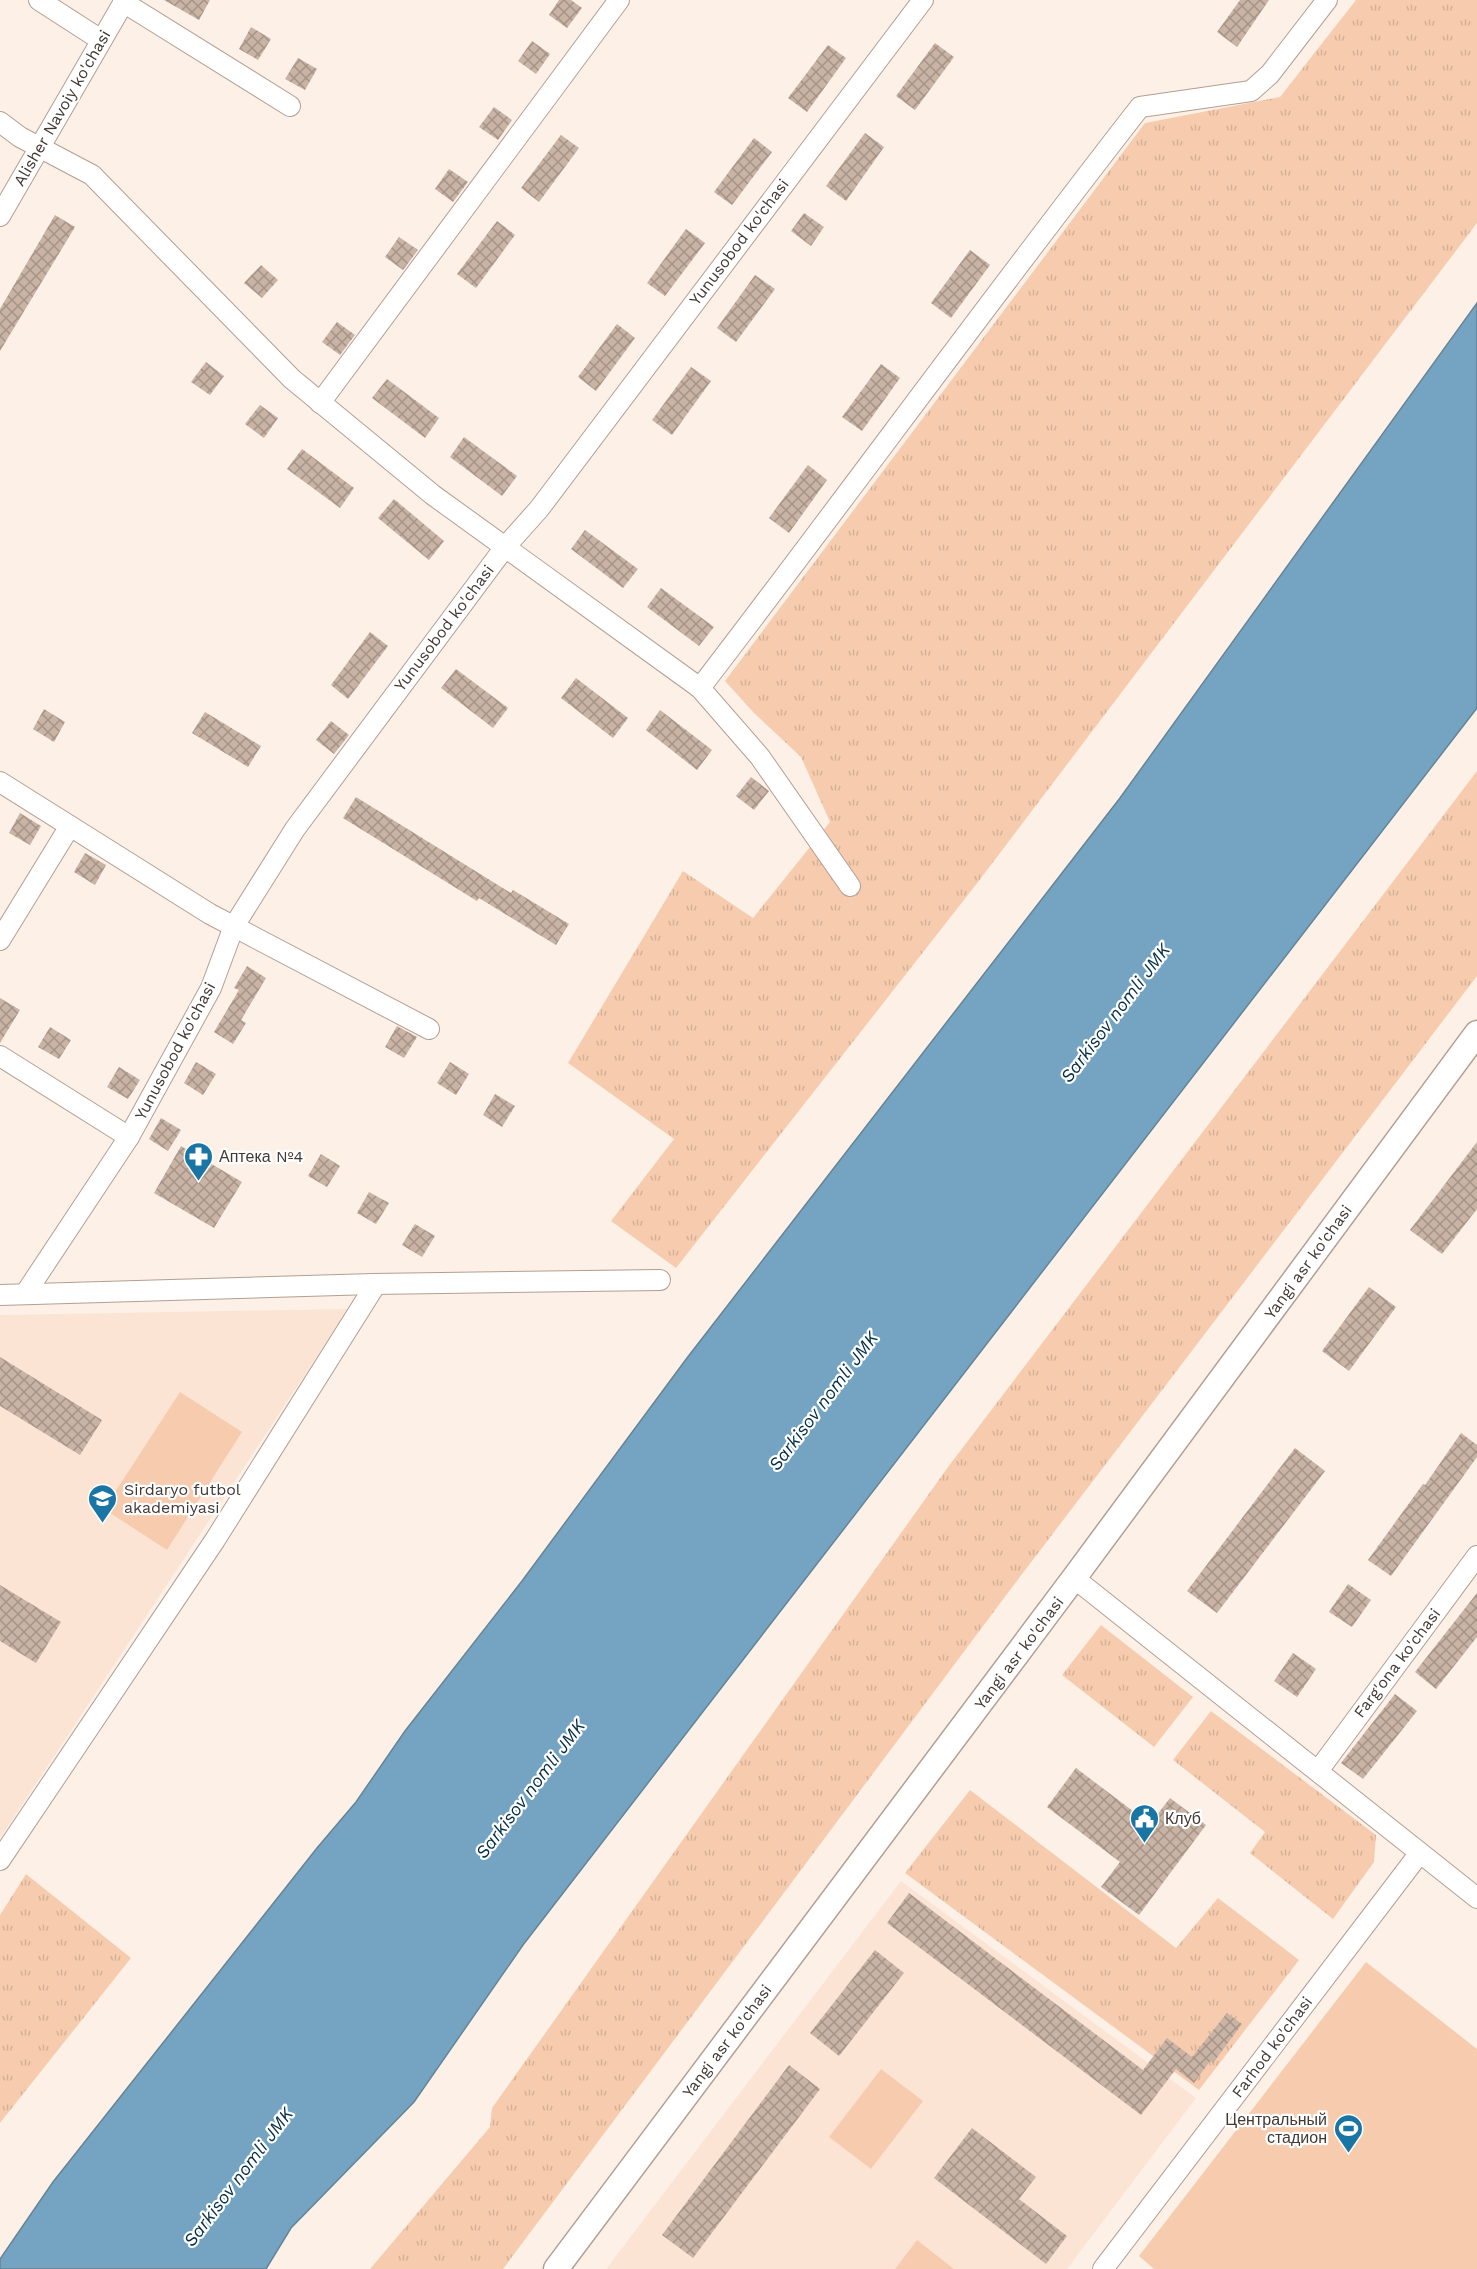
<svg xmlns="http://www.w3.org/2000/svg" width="1477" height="2269" viewBox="0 0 1477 2269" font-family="'Work Sans',sans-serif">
<defs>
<pattern id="grass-tufts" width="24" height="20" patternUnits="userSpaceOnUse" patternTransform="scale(1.5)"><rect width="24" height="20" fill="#f7ccae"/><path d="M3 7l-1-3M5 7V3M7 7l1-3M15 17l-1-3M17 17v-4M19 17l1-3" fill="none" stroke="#d5b096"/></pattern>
<pattern id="building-cross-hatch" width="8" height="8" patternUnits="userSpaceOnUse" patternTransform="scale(1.5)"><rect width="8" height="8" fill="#c8b3a5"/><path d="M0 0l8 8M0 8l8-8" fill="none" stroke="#a49387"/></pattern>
</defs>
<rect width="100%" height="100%" fill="#fdf0e7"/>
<g fill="#fbe4d4">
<polygon points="348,1309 51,1761 0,1838 0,1315"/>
<polygon points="901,1881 1196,2098 1067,2269 606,2269"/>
</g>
<g fill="url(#grass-tufts)">
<polygon points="1356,0 1477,0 1477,223 978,882 676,1268 611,1221 674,1139 568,1063 683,871 753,918 830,822 801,757 754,713 725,681 1145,123 1280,97"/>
<polygon points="1477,771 1477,976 1010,1590 503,2269 370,2269 490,2127 492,2108 948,1467"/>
<polygon points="1101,1625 1193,1697 1154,1747 1062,1675"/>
<polygon points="1211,1711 1376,1835 1374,1862 1333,1919 1250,1853 1265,1832 1173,1760"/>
<polygon points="970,1790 1176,1948 1218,1898 1299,1960 1199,2090 905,1873"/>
<polygon points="26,1874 131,1958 0,2123 0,1915"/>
</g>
<g fill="#f7ccae">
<polygon points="180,1392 242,1432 167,1550 104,1509"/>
<polygon points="1366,1962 1477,2049 1477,2269 1154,2269 1139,2256"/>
<polygon points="881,2069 923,2101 871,2169 829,2137"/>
<polygon points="917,2240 954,2269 895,2269"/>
</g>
<polygon fill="#74a4c2" stroke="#658497" stroke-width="1.5" points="1477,303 1477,708 523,1945 414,2102 291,2228 266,2269 0,2269 0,2259 53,2182 317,1848 356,1802 405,1731 522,1581 687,1358 1120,798"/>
<g fill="url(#building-cross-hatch)">
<polygon points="164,0 210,0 199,20"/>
<polygon points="559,0 571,0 582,8 567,28 549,15"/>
<polygon points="1240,0 1269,0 1237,47 1217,32"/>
<polygon points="251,27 271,39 258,60 239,49"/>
<polygon points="532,41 550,54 536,74 518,61"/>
<polygon points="935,43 954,57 915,110 896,96"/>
<polygon points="828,45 846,58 807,112 788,98"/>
<polygon points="298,58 317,69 305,90 285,79"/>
<polygon points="494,107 512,120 498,140 479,127"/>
<polygon points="865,133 884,147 846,201 826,186"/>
<polygon points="561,135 579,148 539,202 521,188"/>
<polygon points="754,138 772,152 732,205 714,192"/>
<polygon points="449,169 468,182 453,202 435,189"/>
<polygon points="804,213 824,227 811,246 791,231"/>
<polygon points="55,215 75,227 0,351 0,309"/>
<polygon points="497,221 515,235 476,288 457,274"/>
<polygon points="686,229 705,243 665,296 647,283"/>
<polygon points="399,237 418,250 403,270 385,257"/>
<polygon points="970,250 990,265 951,318 931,303"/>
<polygon points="261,265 278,280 262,298 244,283"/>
<polygon points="755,275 775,289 736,342 717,328"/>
<polygon points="337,322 355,335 340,355 322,342"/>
<polygon points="617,324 635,338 596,391 578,377"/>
<polygon points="206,362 224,376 210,395 191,382"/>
<polygon points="881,364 900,378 862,431 842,417"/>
<polygon points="691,367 711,381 672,435 652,420"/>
<polygon points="387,379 439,418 425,438 372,398"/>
<polygon points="260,405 278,418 264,438 245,424"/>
<polygon points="464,437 517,476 502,496 450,457"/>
<polygon points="302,449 354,488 340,508 287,469"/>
<polygon points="808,465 827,480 789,533 769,518"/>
<polygon points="394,499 444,541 429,560 378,518"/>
<polygon points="585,530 638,569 623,588 571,549"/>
<polygon points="661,588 714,627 699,646 647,607"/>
<polygon points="370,632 388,646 348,699 331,685"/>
<polygon points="456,669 508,708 493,728 441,688"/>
<polygon points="576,678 628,718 613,738 561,698"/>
<polygon points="44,709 65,722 54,742 33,729"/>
<polygon points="660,710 712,750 697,770 646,730"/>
<polygon points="205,712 261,746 248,767 192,733"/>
<polygon points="331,721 349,735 334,754 316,740"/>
<polygon points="751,777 769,791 754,810 736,796"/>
<polygon points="356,797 511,893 513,890 569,924 556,945 479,898 477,901 343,818"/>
<polygon points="20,813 41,826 30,845 9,833"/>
<polygon points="85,853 106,865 95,885 74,872"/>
<polygon points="247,966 266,978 241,1020 246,1023 233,1044 214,1032 239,990 234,988"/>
<polygon points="0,998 20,1010 0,1043"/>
<polygon points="397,1026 417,1037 404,1058 385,1047"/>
<polygon points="50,1027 71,1040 59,1059 38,1047"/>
<polygon points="196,1062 216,1074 203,1095 184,1083"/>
<polygon points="450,1062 469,1074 456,1095 437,1083"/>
<polygon points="119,1067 140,1080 128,1099 107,1087"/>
<polygon points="495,1094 515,1106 502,1127 483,1115"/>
<polygon points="161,1118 181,1130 168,1151 149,1139"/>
<polygon points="1477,1142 1477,1209 1442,1254 1410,1230"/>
<polygon points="181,1146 242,1182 214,1228 154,1193"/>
<polygon points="321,1154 340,1166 327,1187 308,1176"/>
<polygon points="369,1192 389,1203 376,1224 357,1213"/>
<polygon points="415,1224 435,1236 422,1257 402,1245"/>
<polygon points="1369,1287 1396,1307 1349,1371 1322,1351"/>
<polygon points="0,1357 102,1420 80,1455 0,1406"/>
<polygon points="1461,1433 1477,1445 1477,1457 1391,1576 1368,1560 1423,1484 1425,1485"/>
<polygon points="1295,1448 1325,1471 1217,1613 1187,1591"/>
<polygon points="1348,1584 1371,1600 1352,1627 1329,1612"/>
<polygon points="0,1585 61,1622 36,1663 0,1641"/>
<polygon points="1477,1593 1477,1637 1436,1689 1415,1672"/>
<polygon points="1293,1653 1316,1669 1297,1697 1274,1681"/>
<polygon points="1395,1694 1417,1711 1363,1779 1341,1763"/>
<polygon points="1076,1768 1150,1824 1170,1798 1206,1825 1139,1915 1101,1887 1120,1862 1047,1807"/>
<polygon points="909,1893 1143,2070 1167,2038 1192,2057 1227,2013 1242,2024 1213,2063 1210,2061 1194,2083 1176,2069 1141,2115 887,1923"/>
<polygon points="875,1950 904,1973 839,2056 810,2033"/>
<polygon points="789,2065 820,2089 693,2258 662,2235"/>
<polygon points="972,2128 1036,2177 1019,2199 1067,2236 1046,2264 934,2178"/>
</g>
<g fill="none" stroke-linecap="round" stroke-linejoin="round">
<defs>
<g id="minor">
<polyline points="39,0 101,40"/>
<polyline points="123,2 290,106"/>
<polyline points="0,122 20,137 92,175 292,379 433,495 700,688 760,757 850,886"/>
<polyline points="0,216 125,0"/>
<polyline points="320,403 619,0"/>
<path d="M 700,688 C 848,495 991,298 1140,107 L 1251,91 L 1270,74 L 1327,0"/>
<polyline points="0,782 210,914 429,1029"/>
<polyline points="0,940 70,826"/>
<polyline points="0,1056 129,1137"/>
<polyline points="25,1294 129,1137 211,988 234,926 295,829 505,547 539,509 923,0"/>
<polyline points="0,1295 373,1284 660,1280"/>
<polyline points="1074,1578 1477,1898"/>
<polyline points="1318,1771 1477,1556"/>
<polyline points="0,1860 215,1540 376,1284"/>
<polyline points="1103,2269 1419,1854"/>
</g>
<polyline id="tertiary" points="556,2269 1074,1578 1477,1033"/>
</defs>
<use href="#minor" stroke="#b39f91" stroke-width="22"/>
<use href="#tertiary" stroke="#b39f91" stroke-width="27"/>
<use href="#minor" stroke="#fff" stroke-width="20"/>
<use href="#tertiary" stroke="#fff" stroke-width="24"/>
</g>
<defs>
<symbol id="pharmacy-pin" viewBox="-11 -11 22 30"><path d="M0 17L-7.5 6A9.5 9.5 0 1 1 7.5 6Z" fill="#1976a4" stroke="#fff"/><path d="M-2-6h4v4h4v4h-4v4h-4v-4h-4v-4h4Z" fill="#fff"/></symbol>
<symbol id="school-pin" viewBox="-11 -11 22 30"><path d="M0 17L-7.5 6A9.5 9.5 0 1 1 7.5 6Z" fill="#1976a4" stroke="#fff"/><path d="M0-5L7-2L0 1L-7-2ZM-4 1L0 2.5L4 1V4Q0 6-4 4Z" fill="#fff"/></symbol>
<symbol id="civic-pin" viewBox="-11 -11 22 30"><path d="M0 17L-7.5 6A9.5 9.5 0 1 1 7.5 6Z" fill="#1976a4" stroke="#fff"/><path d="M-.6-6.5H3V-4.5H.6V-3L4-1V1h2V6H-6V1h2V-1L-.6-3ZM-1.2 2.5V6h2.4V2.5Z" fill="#fff"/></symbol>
<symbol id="stadium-pin" viewBox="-11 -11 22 30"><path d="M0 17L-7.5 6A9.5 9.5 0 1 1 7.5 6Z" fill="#1976a4" stroke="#fff"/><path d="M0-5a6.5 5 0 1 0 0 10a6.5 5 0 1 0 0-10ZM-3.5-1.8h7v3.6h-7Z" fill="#fff"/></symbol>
</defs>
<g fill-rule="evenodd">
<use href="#pharmacy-pin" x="182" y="1140" width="33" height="45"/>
<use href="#school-pin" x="86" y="1482" width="33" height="45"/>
<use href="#civic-pin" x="1128" y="1802" width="33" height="45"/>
<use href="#stadium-pin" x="1332" y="2112" width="33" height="45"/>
</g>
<g text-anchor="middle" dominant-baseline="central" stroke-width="4.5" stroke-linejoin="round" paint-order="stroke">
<g font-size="16" fill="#423934" stroke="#fff">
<text transform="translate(62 108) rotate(-60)">Alisher Navoiy ko'chasi</text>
<text transform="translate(739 242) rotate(-53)">Yunusobod ko'chasi</text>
<text transform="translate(444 628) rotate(-53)">Yunusobod ko'chasi</text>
<text transform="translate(175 1051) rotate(-62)">Yunusobod ko'chasi</text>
<text transform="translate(1308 1262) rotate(-54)">Yangi asr ko'chasi</text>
<text transform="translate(1019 1653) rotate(-53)">Yangi asr ko'chasi</text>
<text transform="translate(1397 1663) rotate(-53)">Farg'ona ko'chasi</text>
<text transform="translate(727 2041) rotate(-53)">Yangi asr ko'chasi</text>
<text transform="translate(1272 2047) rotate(-53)">Farhod ko'chasi</text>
</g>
<g font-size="16" fill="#423934" stroke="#fff" text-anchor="start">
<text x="219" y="1156">Аптека №4</text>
<text x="124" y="1489">Sirdaryo futbol<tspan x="124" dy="18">akademiyasi</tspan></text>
<text x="1165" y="1818">Клуб</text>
<text x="1327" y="2119" text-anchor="end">Центральный<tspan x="1327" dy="18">стадион</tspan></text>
</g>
<g font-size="18" font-style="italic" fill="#042e43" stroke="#fff">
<text transform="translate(1115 1013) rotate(-53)">Sarkisov nomli JMK</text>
<text transform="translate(823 1401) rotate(-53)">Sarkisov nomli JMK</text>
<text transform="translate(530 1789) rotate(-53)">Sarkisov nomli JMK</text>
<text transform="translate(238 2177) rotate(-53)">Sarkisov nomli JMK</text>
</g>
</g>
</svg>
